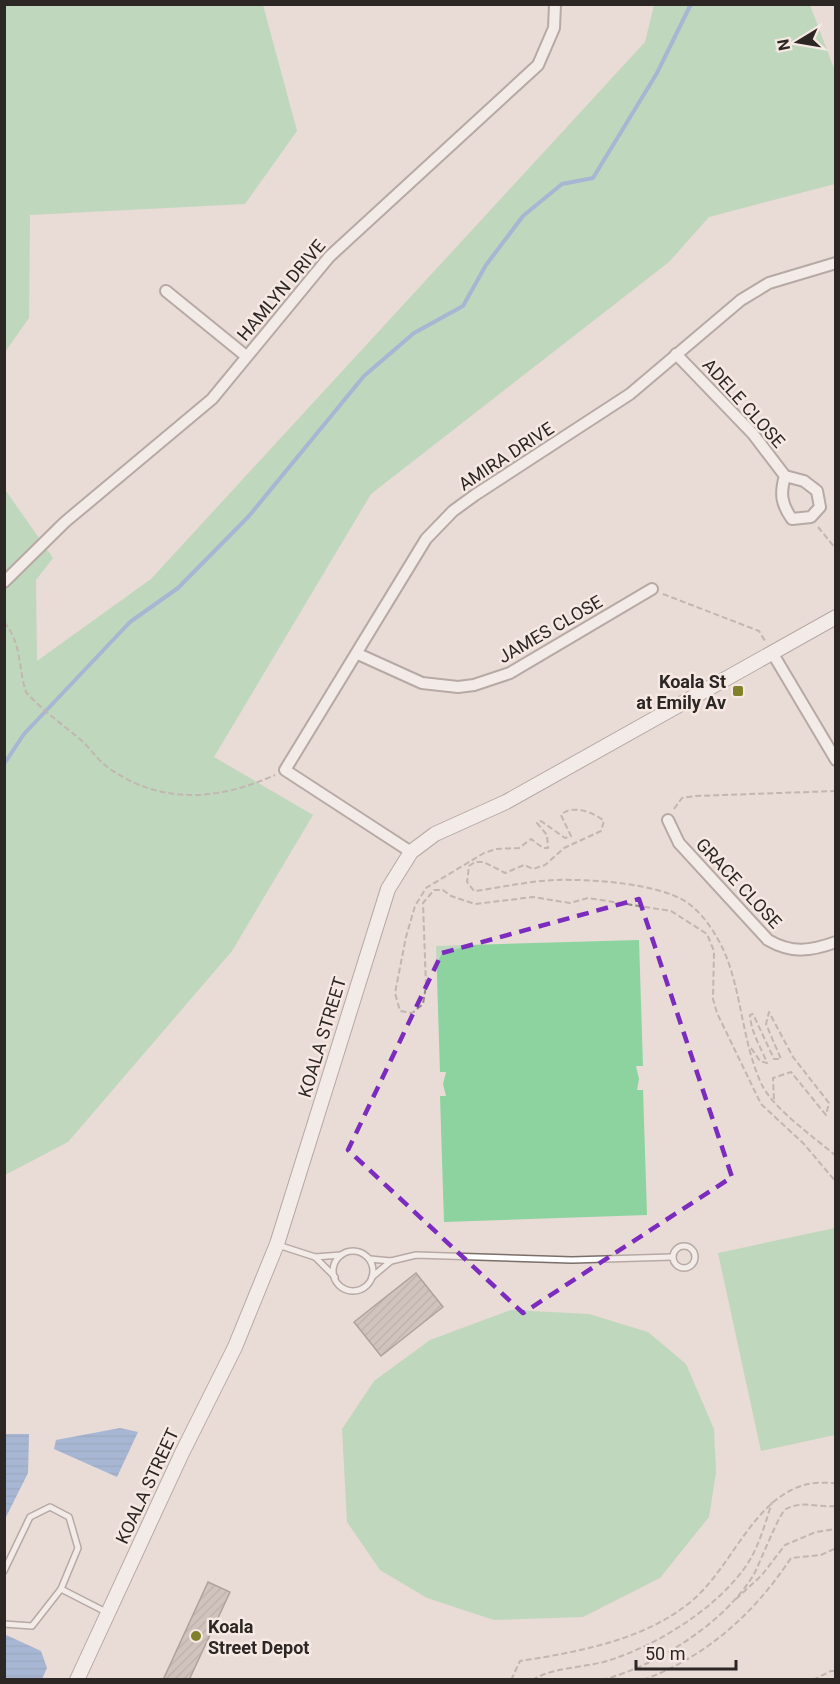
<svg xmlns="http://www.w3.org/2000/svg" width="840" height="1684" viewBox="0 0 840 1684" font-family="Roboto,sans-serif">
<defs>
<pattern id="water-rules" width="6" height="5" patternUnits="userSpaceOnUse" patternTransform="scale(1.5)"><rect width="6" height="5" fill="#568ad1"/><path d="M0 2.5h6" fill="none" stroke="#4771a9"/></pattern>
<pattern id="building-hatch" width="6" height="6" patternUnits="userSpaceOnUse" patternTransform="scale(1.5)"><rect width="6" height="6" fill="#b1a49e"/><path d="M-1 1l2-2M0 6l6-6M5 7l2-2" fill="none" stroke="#908681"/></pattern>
</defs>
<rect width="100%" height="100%" fill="#e9dbd5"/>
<g fill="#8dd39f">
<polygon points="5,4 263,5 297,131 245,204 30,215 29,318 5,352"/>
<polygon points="654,5 810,5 835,71 835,184 709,217 669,262 371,494 214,757 313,815 232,951 68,1142 5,1175 4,429 6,491 53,558 36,580 37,661 151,579 645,42"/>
<polygon points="639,940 643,1066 636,1066 639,1079 637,1090 643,1090 647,1215 444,1222 440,1096 446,1096 443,1084 446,1072 440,1072 436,946"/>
<polygon points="835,1228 835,1435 761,1451 718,1253"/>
<polygon points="511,1310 589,1314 648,1332 686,1364 714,1429 716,1472 709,1517 660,1578 583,1617 494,1620 427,1598 380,1570 347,1522 342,1429 374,1381 430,1340"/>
</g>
<g fill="url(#water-rules)">
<polygon points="120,1428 138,1432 117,1477 54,1449 56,1440"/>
<polygon points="5,1434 29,1434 28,1473 5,1519"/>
<polygon points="4,1634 41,1651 47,1668 42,1679 5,1679"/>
</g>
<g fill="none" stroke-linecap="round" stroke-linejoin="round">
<polyline stroke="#568ad1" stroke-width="4" points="4,764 24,734 130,622 178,588 249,516 364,376 414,333 463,306 486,265 523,216 562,184 593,178 657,73 691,4"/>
</g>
<g fill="url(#building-hatch)" stroke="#695d58" stroke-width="1.5">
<polygon points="416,1273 443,1307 381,1356 354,1322"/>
<polygon points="208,1582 230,1592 189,1680 163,1680"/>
</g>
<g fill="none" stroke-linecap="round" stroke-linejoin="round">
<defs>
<g id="service">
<polyline points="278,1245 315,1257 341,1255"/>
<circle cx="684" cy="1257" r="11"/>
<circle cx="353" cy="1271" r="20"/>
<polyline points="315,1257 335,1277"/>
<polyline points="370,1259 391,1261 416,1255 572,1260 672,1257"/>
<polyline points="372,1277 391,1261"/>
<polyline points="4,1571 30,1517 50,1507 69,1517 78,1548 61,1589 32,1626 4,1624"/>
<polyline points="61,1589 106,1612"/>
</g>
<g id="minor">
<polyline points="166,291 246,356"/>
<path d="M 676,354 L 753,434 L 785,476 L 804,481 L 817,491 L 820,507 L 811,517 L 792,519 C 781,504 780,493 785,476"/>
<polyline points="4,582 65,522 212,399 329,257 538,65 554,28 555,4"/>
<polyline points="358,654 422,683 458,687 474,685 510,673 652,589"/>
<polyline points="773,654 836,760"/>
<path d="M 668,820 L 679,843 L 768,940 C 792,954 811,951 836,942"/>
<polyline points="411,852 285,770 426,539 453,511 475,495 630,394 741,300 769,283 836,263"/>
</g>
<polyline id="tertiary" points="77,1680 182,1453 235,1347 277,1244 388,889 411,852 435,834 506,802 836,617"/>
</defs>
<use href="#service" stroke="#7a6e69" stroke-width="8"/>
<use href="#minor" stroke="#7a6e69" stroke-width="14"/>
<use href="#tertiary" stroke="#7a6e69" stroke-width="16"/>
<g stroke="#938985" stroke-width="2" stroke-dasharray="6 3" stroke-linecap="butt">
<polyline points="818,527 836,549"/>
<polyline points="663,594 759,631 765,641"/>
<path d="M 4,622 C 22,643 18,668 26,692 C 42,710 62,724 81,740 C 90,748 97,759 106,766 C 158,805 218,801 275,775"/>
<polyline points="674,809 682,798 695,796 836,791"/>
<path d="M 751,1048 L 760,1061 L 767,1063 C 761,1047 751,1033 750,1015 L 753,1014 L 774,1059 L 781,1059 L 766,1024 L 769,1012 L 793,1057 L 829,1103 L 826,1115 L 791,1072 L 773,1078 L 774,1101"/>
<path d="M 836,1156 C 814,1137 772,1108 761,1083 C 742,1041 742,993 724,951 C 715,932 702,912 685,901 C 655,883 590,879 555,880 C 528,881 500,888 474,891 L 467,882 L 469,866 L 475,862 L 484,862 L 505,873 L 524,865 L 533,869 L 545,865 L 564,848 L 601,831 L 604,821 C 594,812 571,804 561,815 L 571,836 L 565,838 L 541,821 L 537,823 L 547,835 L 548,848 L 543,848 L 531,839 L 519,848 L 496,849 L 484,853 L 426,888 L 415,906 L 406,937 L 395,993 L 400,1011 L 412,1013 L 423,1004 L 426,986 L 423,903 L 434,890 L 443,890 L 451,896 L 475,904 L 533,897 L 570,903 L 588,898 L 671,911 L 707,934 L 714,951 L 713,999 L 717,1013 L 761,1104 L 804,1144 L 836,1182"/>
<polyline points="736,1599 762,1575 785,1545 816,1532 836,1529"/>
<path d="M 511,1680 L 520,1661 C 577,1652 641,1641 688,1604 C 732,1570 752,1497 808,1484 C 816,1482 827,1483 836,1483"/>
<path d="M 532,1680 C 554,1667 583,1668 607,1661 C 656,1646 716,1609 746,1566 C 759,1547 765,1524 772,1502"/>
<path d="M 602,1680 C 656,1666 725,1623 754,1574 C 760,1563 780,1511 786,1509 C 802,1500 819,1508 836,1506"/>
<path d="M 643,1680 C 706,1657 754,1614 791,1558 L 821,1555 L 836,1548"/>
<polyline points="813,1680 831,1671 836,1671"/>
</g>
<use href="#service" stroke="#fff" stroke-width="5"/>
<use href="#minor" stroke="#fff" stroke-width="10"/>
<use href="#tertiary" stroke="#fff" stroke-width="14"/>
</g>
<path d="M0 0H840V1684H0ZM 639,899 L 732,1177 L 523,1313 L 348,1150 L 442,953 Z" fill="#e9dbd5" fill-opacity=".55" fill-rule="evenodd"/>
<path fill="none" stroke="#7b2cbf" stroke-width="4.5" stroke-dasharray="12 8" stroke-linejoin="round" d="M 639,899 L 732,1177 L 523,1313 L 348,1150 L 442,953 Z"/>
<g fill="#80812a" stroke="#f6e8e2" stroke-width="2">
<rect x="732" y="685" width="12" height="12" rx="3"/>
<circle cx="196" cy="1636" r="6"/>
</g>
<g text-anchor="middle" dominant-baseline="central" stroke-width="5" stroke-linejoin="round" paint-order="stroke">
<g font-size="18" fill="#2c2725" stroke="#f6e8e2">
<text transform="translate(281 290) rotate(-50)">HAMLYN DRIVE</text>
<text transform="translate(744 403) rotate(48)">ADELE CLOSE</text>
<text transform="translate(506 456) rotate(-33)">AMIRA DRIVE</text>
<text transform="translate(550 629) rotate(-30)">JAMES CLOSE</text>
<text transform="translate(739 883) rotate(47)">GRACE CLOSE</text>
<text transform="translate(322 1037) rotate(-73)">KOALA STREET</text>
<text transform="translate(147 1486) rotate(-65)">KOALA STREET</text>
</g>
<g font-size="18" font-weight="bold" fill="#2c2725" stroke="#f6e8e2" text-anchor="end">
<text x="726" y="681">Koala St<tspan x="726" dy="21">at Emily Av</tspan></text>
<text x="208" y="1626" text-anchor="start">Koala<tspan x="208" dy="21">Street Depot</tspan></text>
</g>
</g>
<rect width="840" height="1684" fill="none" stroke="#2c2725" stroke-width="12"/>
<g transform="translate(798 42) rotate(259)" stroke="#f6e8e2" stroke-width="4.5" paint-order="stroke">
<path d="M0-4.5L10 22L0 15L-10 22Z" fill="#2c2725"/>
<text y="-9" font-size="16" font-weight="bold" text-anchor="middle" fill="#2c2725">N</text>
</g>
<path d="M636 1660v9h100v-9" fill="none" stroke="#2c2725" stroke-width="3"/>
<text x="645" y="1660" font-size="18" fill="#2c2725" stroke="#f6e8e2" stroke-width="4.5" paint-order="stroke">50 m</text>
</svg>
